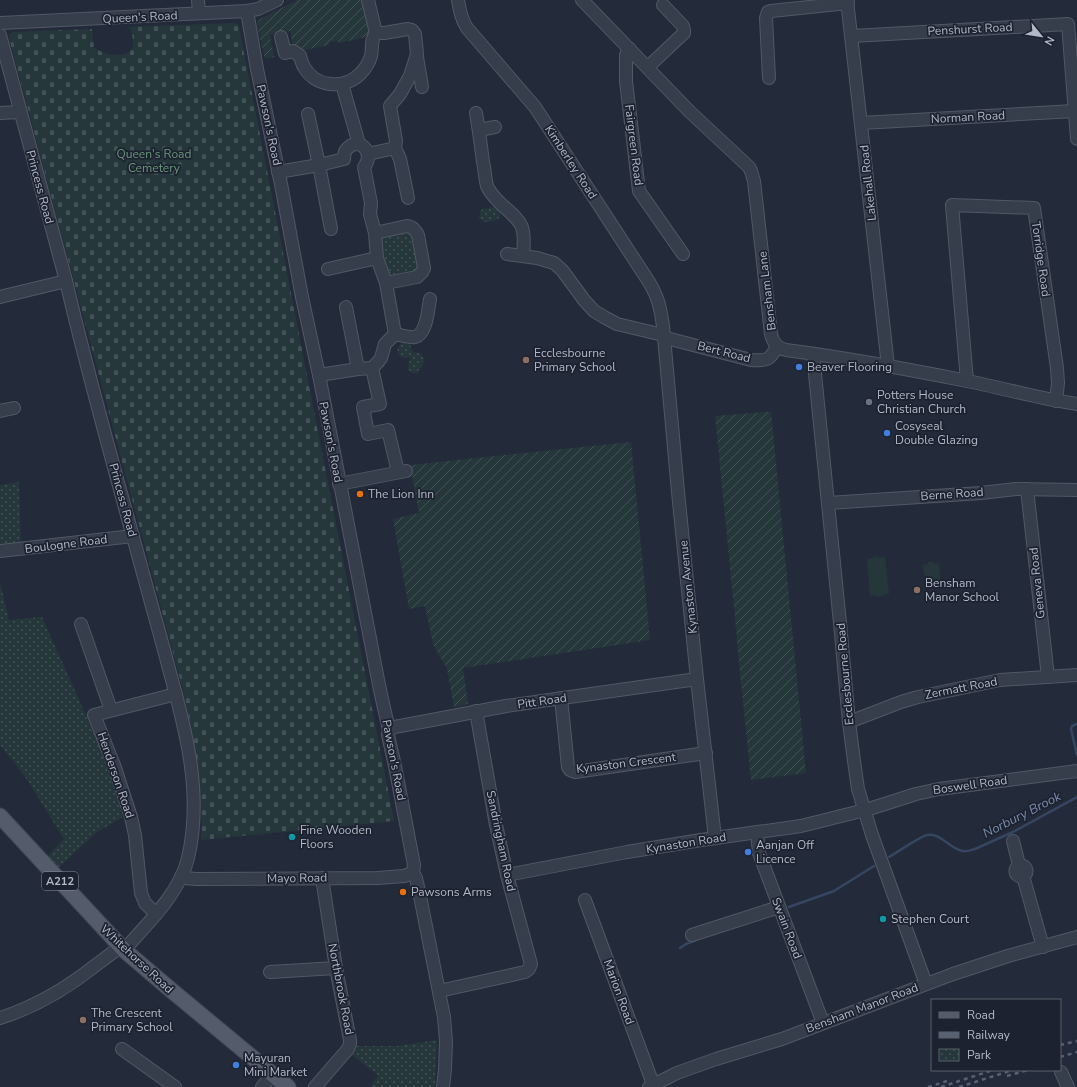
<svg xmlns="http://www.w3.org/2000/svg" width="1077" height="1087" viewBox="0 0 1077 1087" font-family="'Nunito Sans',sans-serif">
<defs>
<pattern id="cemetery-stones" width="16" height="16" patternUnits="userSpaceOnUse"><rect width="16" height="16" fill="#25373b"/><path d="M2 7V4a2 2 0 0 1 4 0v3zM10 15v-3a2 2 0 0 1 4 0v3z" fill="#425256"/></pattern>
<pattern id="park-dots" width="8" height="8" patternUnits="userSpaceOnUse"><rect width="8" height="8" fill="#25373b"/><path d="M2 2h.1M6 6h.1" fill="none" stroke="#425256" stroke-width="1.8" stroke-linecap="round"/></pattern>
<pattern id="garden-furrows" width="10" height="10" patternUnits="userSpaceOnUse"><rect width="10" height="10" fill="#25373b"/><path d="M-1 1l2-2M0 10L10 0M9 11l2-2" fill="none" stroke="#425256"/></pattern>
</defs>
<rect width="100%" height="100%" fill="#232b3a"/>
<g fill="#25373b">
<polygon points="879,556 879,558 885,557 889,594 883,595 883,596 877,597 876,595 870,596 867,559 873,558 873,557"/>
<polygon points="928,562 934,562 934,564 939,563 941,585 936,585 936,587 931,588 930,586 926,587 923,565 928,564"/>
</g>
<path fill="url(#cemetery-stones)" d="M 234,23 L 237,24 L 239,27 L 394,821 L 201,840 C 204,789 194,739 183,690 L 9,38 L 10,34 L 13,32 L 92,29 L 94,48 C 97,49 101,52 105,53 C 116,57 135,57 133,41 C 132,35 133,31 128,27 Z"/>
<g fill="url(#park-dots)">
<path d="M 493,207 C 498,209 500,211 501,216 C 498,221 489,222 483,222 L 480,218 L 479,219 L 479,215 L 480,215 L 480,211 L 483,209 Z"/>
<path d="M 411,229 L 421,265 L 417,274 L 390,277 C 385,265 375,247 384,234 Z"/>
<path d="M 402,343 L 407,343 L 410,345 L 413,352 C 420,354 423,352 424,362 L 417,373 L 412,373 L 408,369 L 410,358 L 409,357 L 403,358 C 396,355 396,347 402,343 Z"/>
<polygon points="19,482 21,542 0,544 0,485"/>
<polygon points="0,583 9,620 42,617 84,711 108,767 123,817 97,832 58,868 48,856 64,839 26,778 0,745"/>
<polygon points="437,1040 435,1087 371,1087 378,1075 352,1055 356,1046 398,1046"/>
</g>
<g fill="url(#garden-furrows)">
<polygon points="297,0 363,0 370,28 367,37 339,43 338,41 329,42 329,45 300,51 293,47 290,31 270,35 274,57 265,59 257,25 258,22 260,19"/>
<polygon points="767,412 771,412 806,773 751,780 739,663 736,628 715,416"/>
<polygon points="631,442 650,640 463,668 468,704 454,707 447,669 433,644 425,606 409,609 393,519 419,513 410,465"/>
</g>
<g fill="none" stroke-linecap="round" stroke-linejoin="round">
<g stroke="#364561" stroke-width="2.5">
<polyline points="1077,724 1072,726 1071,729 1077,755"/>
<path d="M 889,857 C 896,853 921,836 927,835 C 941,832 950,850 963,851 C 967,852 971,850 975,849 L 1013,832 L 1077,797"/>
<polyline points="789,907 834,891 874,866"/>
<polyline points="680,948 686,944 696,940"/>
</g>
<defs>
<g id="minor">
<polyline points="198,0 199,13"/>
<polyline points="368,0 376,33"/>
<path d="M 458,0 C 460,11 461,18 467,28 L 535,107 L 649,282 C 659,299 660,307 663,326 L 678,492 L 697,679 L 715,838"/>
<path d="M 582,0 L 690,112 L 749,167 L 751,171 L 754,181 L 771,334 C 773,343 777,348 786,350 C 847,358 907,369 967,381 C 1003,388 1040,399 1077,404"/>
<polyline points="847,0 888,366"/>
<polyline points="247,11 257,69 281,184 302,297 319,375 380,690 389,730 388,735 395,766 414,865 413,873"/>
<polyline points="0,23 247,11 258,9 277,0"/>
<polyline points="376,33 384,33 408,29 412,30 415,34 417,54 410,76 400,94 390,106 396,141 395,148 400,159 408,198"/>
<path d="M 0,35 L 66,281 C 89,380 117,478 144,577 C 152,607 161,638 169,669 C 186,730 203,795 188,858 C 180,893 147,924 124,950"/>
<polyline points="852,36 1068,24 1077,139"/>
<path d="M 281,37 L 285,53 L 293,51 L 300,56 C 301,59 302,64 304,67 C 315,87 344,90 360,74 C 365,69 369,63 371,56 C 373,48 370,40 376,33"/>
<polyline points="630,49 626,55 626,81 639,191 683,254"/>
<polyline points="417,57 422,87"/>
<polyline points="648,67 684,33 684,30 683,26 663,5"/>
<polyline points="769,78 766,18 768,12 771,11 848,3"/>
<polyline points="342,84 359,144"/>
<polyline points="0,113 20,112"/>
<path d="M 476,113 C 479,130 481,146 483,162 C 485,170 485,179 487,186 C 490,193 495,198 500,203 C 522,223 526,224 523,255"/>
<polyline points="308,114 319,165 331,229"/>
<polyline points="861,123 1075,111"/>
<polyline points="479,130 495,127"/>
<polyline points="368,154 395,148"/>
<path d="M 278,172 L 319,165 L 344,159 C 344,155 344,153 346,150 C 358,134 376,153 364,167 L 371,203 L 370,214 L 375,233"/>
<path d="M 507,254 L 537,258 L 554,263 L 562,270 L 584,300 L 594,311 L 604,317 L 617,324 L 659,334 L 670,339 L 751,360 C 766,361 770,361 777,346"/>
<polyline points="328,269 377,258"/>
<polyline points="0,297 66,281"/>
<polyline points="346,307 358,369"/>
<path d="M 395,334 C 401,335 409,338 415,337 C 427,334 428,309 430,299"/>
<polyline points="813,354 840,623 849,722 854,761 858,789 872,835 926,984"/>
<polyline points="372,368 380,404 363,407 368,434 388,430 398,472"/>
<path d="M 319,375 L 358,369 L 372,368 L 378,362 L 381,358 L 385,344 L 395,334 L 386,283 L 377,258 L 375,233 L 407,226 C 413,227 415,230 418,235 L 424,268 L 422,272 L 417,277 L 386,283"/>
<polyline points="967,381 952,205 1034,208 1057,368 1058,383 1056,401"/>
<polyline points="0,411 14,408"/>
<polyline points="339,484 406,471"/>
<polyline points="1027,489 1048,677"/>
<polyline points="828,503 981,493 1016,489 1077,490"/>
<polyline points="0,551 133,536"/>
<polyline points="81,624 111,710"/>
<polyline points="561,698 568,767 570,770 575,772 706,753"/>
<polyline points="849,722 901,702 918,697 1000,680 1077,675"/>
<polyline points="389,730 394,727 400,726 506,706 697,679"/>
<polyline points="757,832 759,853 823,1023"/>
<polyline points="1013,841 1019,865"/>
<circle cx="1021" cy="871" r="5.5"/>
<polyline points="413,873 416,878 419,891 444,1017 446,1041 445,1069 443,1087"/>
<polyline points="507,875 627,852 701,840 801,826 869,809 916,794 939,789 1077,771"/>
<polyline points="1023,876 1043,947"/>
<polyline points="181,877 185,878 196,879 378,878 404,876 413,873"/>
<polyline points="585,900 653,1084"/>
<polyline points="156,914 145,903 141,893 135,835 131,817 114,765 94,715 176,694"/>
<polyline points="692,935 779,907"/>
<polyline points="270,972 336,968"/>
<polyline points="439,991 525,972 529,969 531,964 507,875 496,825 476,711"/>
<path d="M 0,1018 C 35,1007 67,988 96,965 C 104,959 113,953 120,946"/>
<polyline points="122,1049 175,1087"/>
<polyline points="1061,1072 1068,1087"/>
<polyline points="262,1087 273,1074"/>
<polyline points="315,1087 348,1049 350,1044 350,1040 336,968 322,878"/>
<polyline points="649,1087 677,1073 716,1059 782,1039 953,974 1008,956 1077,937"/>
</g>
<polyline id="major" points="0,816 124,950 171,990 288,1087"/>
</defs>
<use href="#minor" stroke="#525865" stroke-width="14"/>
<use href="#major" stroke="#404653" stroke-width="17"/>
<use href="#minor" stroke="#363d4b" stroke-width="12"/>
<use href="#major" stroke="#545c6b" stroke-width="15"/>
<g stroke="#586172" stroke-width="2.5" stroke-dasharray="4 4" stroke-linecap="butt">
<polyline points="1060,1045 1077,1041"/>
<polyline points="1060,1057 1077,1052"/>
<polyline points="1007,1076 1028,1070"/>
<polyline points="928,1087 947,1081"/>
<polyline points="941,1087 993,1070"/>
<polyline points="959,1087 1013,1070"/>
</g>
</g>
<g fill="#8d6e63" stroke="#1c222f" stroke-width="1.5">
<circle cx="526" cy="360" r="4"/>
<circle cx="917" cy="590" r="4"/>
<circle cx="83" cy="1020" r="4"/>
</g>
<g fill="#3f7fe0" stroke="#1c222f" stroke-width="1.5">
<circle cx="799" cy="367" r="4"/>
<circle cx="887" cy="433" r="4"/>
<circle cx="748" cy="852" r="4"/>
<circle cx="236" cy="1065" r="4"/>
</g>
<circle fill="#6b7280" stroke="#1c222f" stroke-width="1.5" cx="869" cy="402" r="4"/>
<g fill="#e8710a" stroke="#1c222f" stroke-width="1.5">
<circle cx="360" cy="494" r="4"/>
<circle cx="403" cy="892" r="4"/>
</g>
<g fill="#0f9aa8" stroke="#1c222f" stroke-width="1.5">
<circle cx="292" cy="837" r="4"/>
<circle cx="883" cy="919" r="4"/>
</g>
<g text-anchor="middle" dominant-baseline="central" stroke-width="3.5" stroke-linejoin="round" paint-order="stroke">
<rect fill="#1c222f" stroke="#858b99" stroke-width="1" x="42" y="872" width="36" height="18" rx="3"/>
<g font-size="11" font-weight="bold" fill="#b2b8c6">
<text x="60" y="881">A212</text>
</g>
<g font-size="12" fill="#b2b8c6" stroke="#1c222f">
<text transform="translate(140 17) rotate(-3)">Queen's Road</text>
<text transform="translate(970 29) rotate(-3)">Penshurst Road</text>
<text transform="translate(968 117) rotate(-3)">Norman Road</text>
<text transform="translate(269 125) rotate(78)">Pawson's Road</text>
<text transform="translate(634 145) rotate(83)">Fairgreen Road</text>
<text transform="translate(571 162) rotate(57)">Kimberley Road</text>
<text transform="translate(868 183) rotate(-96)">Lakehall Road</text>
<text transform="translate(40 187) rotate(75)">Princess Road</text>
<text transform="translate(1041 259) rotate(82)">Torridge Road</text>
<text transform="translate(767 291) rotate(-97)">Bensham Lane</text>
<text transform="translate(724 352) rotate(14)">Bert Road</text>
<text transform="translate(331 442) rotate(79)">Pawson's Road</text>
<text transform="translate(952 494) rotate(-4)">Berne Road</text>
<text transform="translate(123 500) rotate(75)">Princess Road</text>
<text transform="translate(66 544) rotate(-7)">Boulogne Road</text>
<text transform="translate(1037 583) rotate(-96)">Geneva Road</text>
<text transform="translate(688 587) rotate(-96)">Kynaston Avenue</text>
<text transform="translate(845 674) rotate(-95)">Ecclesbourne Road</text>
<text transform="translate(961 688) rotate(-11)">Zermatt Road</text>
<text transform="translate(542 701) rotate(-8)">Pitt Road</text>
<text transform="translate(394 760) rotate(79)">Pawson's Road</text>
<text transform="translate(626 763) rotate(-7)">Kynaston Crescent</text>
<text transform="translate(116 775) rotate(71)">Henderson Road</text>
<text transform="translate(970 785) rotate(-8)">Boswell Road</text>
<text transform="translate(501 841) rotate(78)">Sandringham Road</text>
<text transform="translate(686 843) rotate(-9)">Kynaston Road</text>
<text transform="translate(297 878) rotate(-1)">Mayo Road</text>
<text transform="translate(787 928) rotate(69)">Swain Road</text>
<text transform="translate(137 959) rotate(43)">Whitehorse Road</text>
<text transform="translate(341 989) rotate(79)">Northbrook Road</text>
<text transform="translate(619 992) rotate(70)">Marion Road</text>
<text transform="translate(862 1008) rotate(-21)">Bensham Manor Road</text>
</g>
<g font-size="12" fill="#699778" stroke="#1c222f">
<text x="154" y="154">Queen's Road<tspan x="154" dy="14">Cemetery</tspan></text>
</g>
<g font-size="12" fill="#b2b8c6" stroke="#1c222f" text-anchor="start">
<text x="534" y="353">Ecclesbourne<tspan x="534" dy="14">Primary School</tspan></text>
<text x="807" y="367">Beaver Flooring</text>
<text x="877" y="395">Potters House<tspan x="877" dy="14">Christian Church</tspan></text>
<text x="895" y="426">Cosyseal<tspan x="895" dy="14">Double Glazing</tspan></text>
<text x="368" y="494">The Lion Inn</text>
<text x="925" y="583">Bensham<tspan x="925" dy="14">Manor School</tspan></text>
<text x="300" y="830">Fine Wooden<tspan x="300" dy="14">Floors</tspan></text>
<text x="756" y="845">Aanjan Off<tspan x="756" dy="14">Licence</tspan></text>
<text x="411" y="892">Pawsons Arms</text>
<text x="891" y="919">Stephen Court</text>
<text x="91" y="1013">The Crescent<tspan x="91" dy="14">Primary School</tspan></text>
<text x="244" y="1058">Mayuran<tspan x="244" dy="14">Mini Market</tspan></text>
</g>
<g font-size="13" font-style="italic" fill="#7a8cae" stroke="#1c222f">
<text transform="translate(1022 815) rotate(-27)">Norbury Brook</text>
</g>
</g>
<rect x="931" y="999" width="130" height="72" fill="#1c222f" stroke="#585e6b"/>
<rect x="939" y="1012" width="20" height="6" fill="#545c6b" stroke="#585e6b"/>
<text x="967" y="1019" font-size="12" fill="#b2b8c6">Road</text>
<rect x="939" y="1032" width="20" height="6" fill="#586172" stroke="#585e6b"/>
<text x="967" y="1039" font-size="12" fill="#b2b8c6">Railway</text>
<rect x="939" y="1049" width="20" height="12" fill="url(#park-dots)" stroke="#585e6b"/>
<text x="967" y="1059" font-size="12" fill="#b2b8c6">Park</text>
<g transform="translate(1041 36) rotate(120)" stroke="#1c222f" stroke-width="3" paint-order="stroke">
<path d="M0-3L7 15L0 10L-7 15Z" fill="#b2b8c6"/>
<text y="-6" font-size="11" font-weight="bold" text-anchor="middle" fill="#b2b8c6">N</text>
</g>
</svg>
